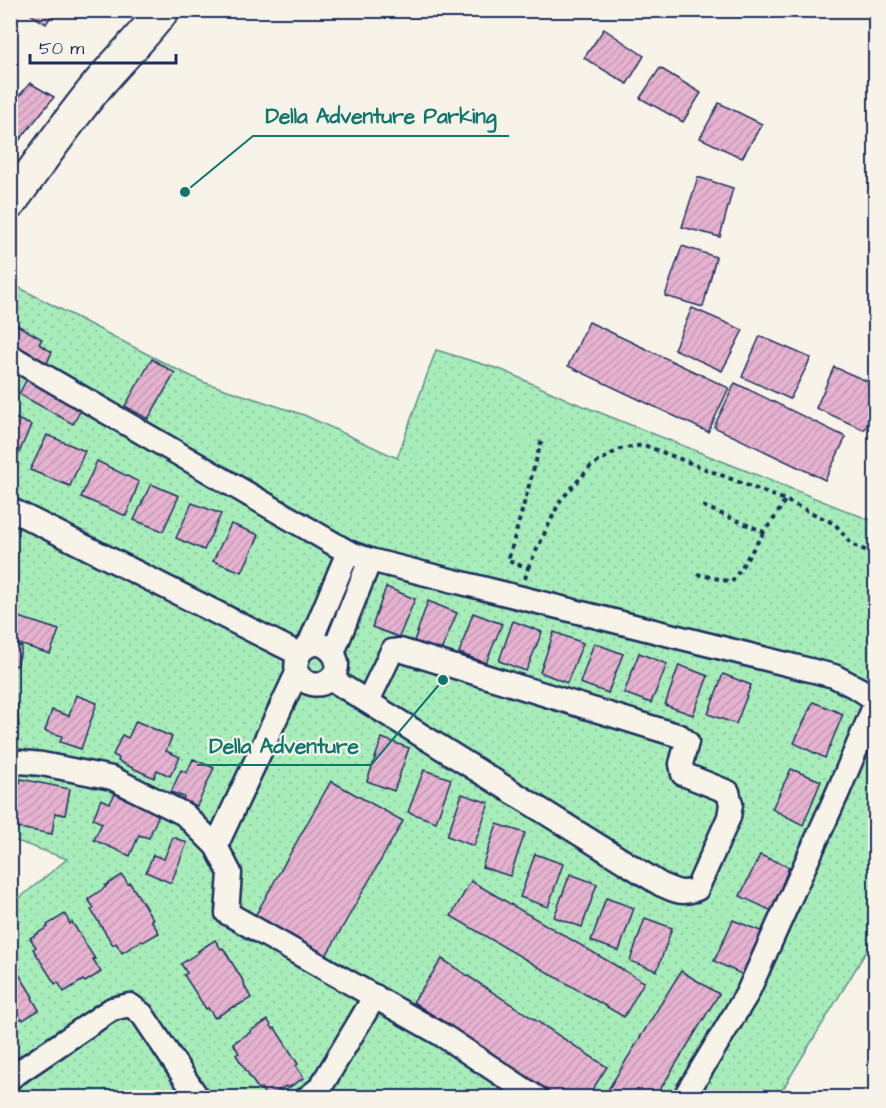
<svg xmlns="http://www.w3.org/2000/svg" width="886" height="1108" viewBox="0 0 886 1108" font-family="'Architects Daughter',sans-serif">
<defs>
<pattern id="park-dots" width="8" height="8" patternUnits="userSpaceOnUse" patternTransform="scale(1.5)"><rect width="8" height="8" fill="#a7edba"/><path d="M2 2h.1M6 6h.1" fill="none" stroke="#8fcca2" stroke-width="1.8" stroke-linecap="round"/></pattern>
<pattern id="building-hatch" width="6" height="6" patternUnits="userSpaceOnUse" patternTransform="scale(1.5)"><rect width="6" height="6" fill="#e5b2cf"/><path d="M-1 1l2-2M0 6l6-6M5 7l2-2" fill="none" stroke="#c499b4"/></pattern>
</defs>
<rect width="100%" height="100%" fill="#f7f3e8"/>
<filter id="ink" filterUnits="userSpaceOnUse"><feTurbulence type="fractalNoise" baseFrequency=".0167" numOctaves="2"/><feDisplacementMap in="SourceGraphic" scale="12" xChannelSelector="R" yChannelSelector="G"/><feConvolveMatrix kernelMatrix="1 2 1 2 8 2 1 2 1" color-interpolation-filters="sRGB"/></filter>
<g filter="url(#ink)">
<polygon fill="url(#park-dots)" stroke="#618e8c" stroke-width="1.5" points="10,283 176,369 203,382 304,415 397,458 436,350 502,370 573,402 875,522 875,937 778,1097 11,1097 11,905 67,859 11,839"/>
<g fill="url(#building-hatch)" stroke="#1b2f5e" stroke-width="1.5">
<polygon points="24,10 55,10 46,24"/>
<polygon points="604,29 644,56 627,84 584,58"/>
<polygon points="660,68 701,93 683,122 640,98"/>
<polygon points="30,83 54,97 10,152 10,107"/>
<polygon points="719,103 762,124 742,158 700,138"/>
<polygon points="698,177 733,188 720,237 682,227"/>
<polygon points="682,246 716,257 703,307 665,296"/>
<polygon points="692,308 743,330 722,371 674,349"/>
<polygon points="10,321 42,339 39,344 52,352 46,365 10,345"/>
<polygon points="589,322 729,388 708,432 568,366"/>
<polygon points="760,336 811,358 790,399 742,377"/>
<polygon points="152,359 175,373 148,419 125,406"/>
<polygon points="834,367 876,385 876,409 864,430 816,408"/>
<polygon points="28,377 82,408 73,424 19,394"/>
<polygon points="735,383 846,437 825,480 714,427"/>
<polygon points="10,416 31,425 16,460 10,458"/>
<polygon points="47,435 85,451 70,486 30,470"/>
<polygon points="97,461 139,482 126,516 81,497"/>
<polygon points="151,484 179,496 163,531 134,520"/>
<polygon points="192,503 221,514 204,550 176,538"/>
<polygon points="231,524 259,535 242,572 213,561"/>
<polygon points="386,587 415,599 399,637 372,627"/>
<polygon points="428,601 457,613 441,651 414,641"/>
<polygon points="473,613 502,624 486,663 459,653"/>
<polygon points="10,614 59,630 50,654 10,641"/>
<polygon points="513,621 542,632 526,671 499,661"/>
<polygon points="554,632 583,643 567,683 540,672"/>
<polygon points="10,643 22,647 17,666 10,664"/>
<polygon points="594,643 623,654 608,693 580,683"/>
<polygon points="639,653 667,664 651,703 624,693"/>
<polygon points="679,665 708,676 693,715 665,705"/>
<polygon points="723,674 751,685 736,724 708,714"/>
<polygon points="76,695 97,703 81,749 60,742 62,736 45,731 52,710 69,716"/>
<polygon points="813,702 843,714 825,758 794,743"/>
<polygon points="10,705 17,705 19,726 10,727"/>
<polygon points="136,721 172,737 166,751 180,757 170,776 157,770 154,778 118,761 119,758 113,755 122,735 128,738"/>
<polygon points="382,738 409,748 394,791 367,781"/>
<polygon points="193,759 214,768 197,806 183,800 184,797 171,792 181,770 187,773"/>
<polygon points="791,769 821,781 803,825 772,809"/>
<polygon points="424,770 451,779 436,822 408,812"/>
<polygon points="21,779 70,789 65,815 55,813 52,834 13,827 17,807 10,806 10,786 11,782 20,783"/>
<polygon points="331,781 403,821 326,956 255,916"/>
<polygon points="115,794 159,814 149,838 139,835 130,856 94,840 102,823 93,819 101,799 110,803"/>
<polygon points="462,794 489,803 474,846 447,836"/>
<polygon points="497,824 525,833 510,876 482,867"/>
<polygon points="173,837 187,843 171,883 146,872 153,855 164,859"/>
<polygon points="535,854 563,864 548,907 520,897"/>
<polygon points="760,855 789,867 772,911 740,896"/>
<polygon points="570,874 597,884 582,927 554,917"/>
<polygon points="122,875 128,884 130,883 153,919 151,920 159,933 143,942 141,941 122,953 116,943 113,945 91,910 94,908 88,899 106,887 105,886"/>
<polygon points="471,881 644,982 624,1017 451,916"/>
<polygon points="606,898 634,908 619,951 591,941"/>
<polygon points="65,914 70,924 72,922 95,959 93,959 101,972 85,982 83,980 64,992 58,982 55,984 33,949 36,947 30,938 48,927 47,925"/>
<polygon points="645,918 672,928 657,971 630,961"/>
<polygon points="733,920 763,932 745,976 714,961"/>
<polygon points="215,940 221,949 223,948 245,984 244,985 251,998 235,1007 234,1006 215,1018 208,1008 206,1009 184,975 187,973 181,964 199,952 198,951"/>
<polygon points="442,959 607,1067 587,1098 558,1098 413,1002"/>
<polygon points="11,961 33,997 32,998 39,1010 23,1020 22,1018 10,1025"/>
<polygon points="681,971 719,994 655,1098 603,1098"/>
<polygon points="268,1020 273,1029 275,1028 298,1064 296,1066 304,1078 288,1088 286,1086 267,1098 261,1088 258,1089 236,1055 239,1053 233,1043 251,1032 250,1031"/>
</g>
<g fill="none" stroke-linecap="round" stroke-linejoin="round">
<defs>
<g id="street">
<polyline points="10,356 348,552 370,560 834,676 859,689 876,700"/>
<polyline points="10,509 299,654"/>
<polyline points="309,645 348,552"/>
<polyline points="333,653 370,560"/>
<path d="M 331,679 L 660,884 C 675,891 681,895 697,889 L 729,817 L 731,804 L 728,792 L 683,774 L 681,764 L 687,742 L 680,736 L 400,650 L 392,651 L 368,701"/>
<polyline points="10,761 42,764 112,778 184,814 216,846 230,873 227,913 442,1035 537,1098"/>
<path d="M 216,846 L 297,673 C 294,658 302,643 319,644 C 324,645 327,647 331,651 C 351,672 316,701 297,673"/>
<polyline points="10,1078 112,1009 130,1005 142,1014 198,1098"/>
<polyline points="307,1098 320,1088 375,996"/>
<polyline points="684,1098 747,994 838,792 876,702"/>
</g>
<path id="secondary" d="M 10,203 C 40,162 69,119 102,80 C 122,57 144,35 163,10"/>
</defs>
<use href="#street" stroke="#1b2f5e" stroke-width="27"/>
<use href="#secondary" stroke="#1b2f5e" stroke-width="36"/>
<g stroke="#1b2f5e" stroke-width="4" stroke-dasharray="4.5 4.5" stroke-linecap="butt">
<polyline points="703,506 764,532 776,516 785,500"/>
<polyline points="528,568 560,501 591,466 620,449 644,445 785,500 835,524 851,544 876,555"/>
<polyline points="697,574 732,582 764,532"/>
<polyline points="525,579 528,568 508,561 542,439"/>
</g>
<use href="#street" stroke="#f7f3e8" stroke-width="22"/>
<use href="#secondary" stroke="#f7f3e8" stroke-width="32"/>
</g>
</g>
<path fill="none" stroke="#0f766e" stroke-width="2" d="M185 192L253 136H509M443 680L371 765H197"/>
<g fill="#0f766e" stroke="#f7f3e8" stroke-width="2">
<circle cx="185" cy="192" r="6"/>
<circle cx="443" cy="680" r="6"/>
</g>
<g font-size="21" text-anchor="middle" font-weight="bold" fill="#0f766e" stroke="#f7f3e8" stroke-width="4.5" stroke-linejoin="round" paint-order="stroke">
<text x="381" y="123">Della Adventure Parking</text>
<text x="284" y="753">Della Adventure</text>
</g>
<rect width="886" height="1108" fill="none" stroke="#f7f3e8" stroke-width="36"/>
<rect x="18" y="18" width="850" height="1072" fill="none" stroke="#1b2f5e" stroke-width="2" filter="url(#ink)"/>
<path d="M30 54v9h146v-9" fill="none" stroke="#1b2f5e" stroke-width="3"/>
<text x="39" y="54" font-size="18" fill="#1b2f5e" stroke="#f7f3e8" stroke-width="4.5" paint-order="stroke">50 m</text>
</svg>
